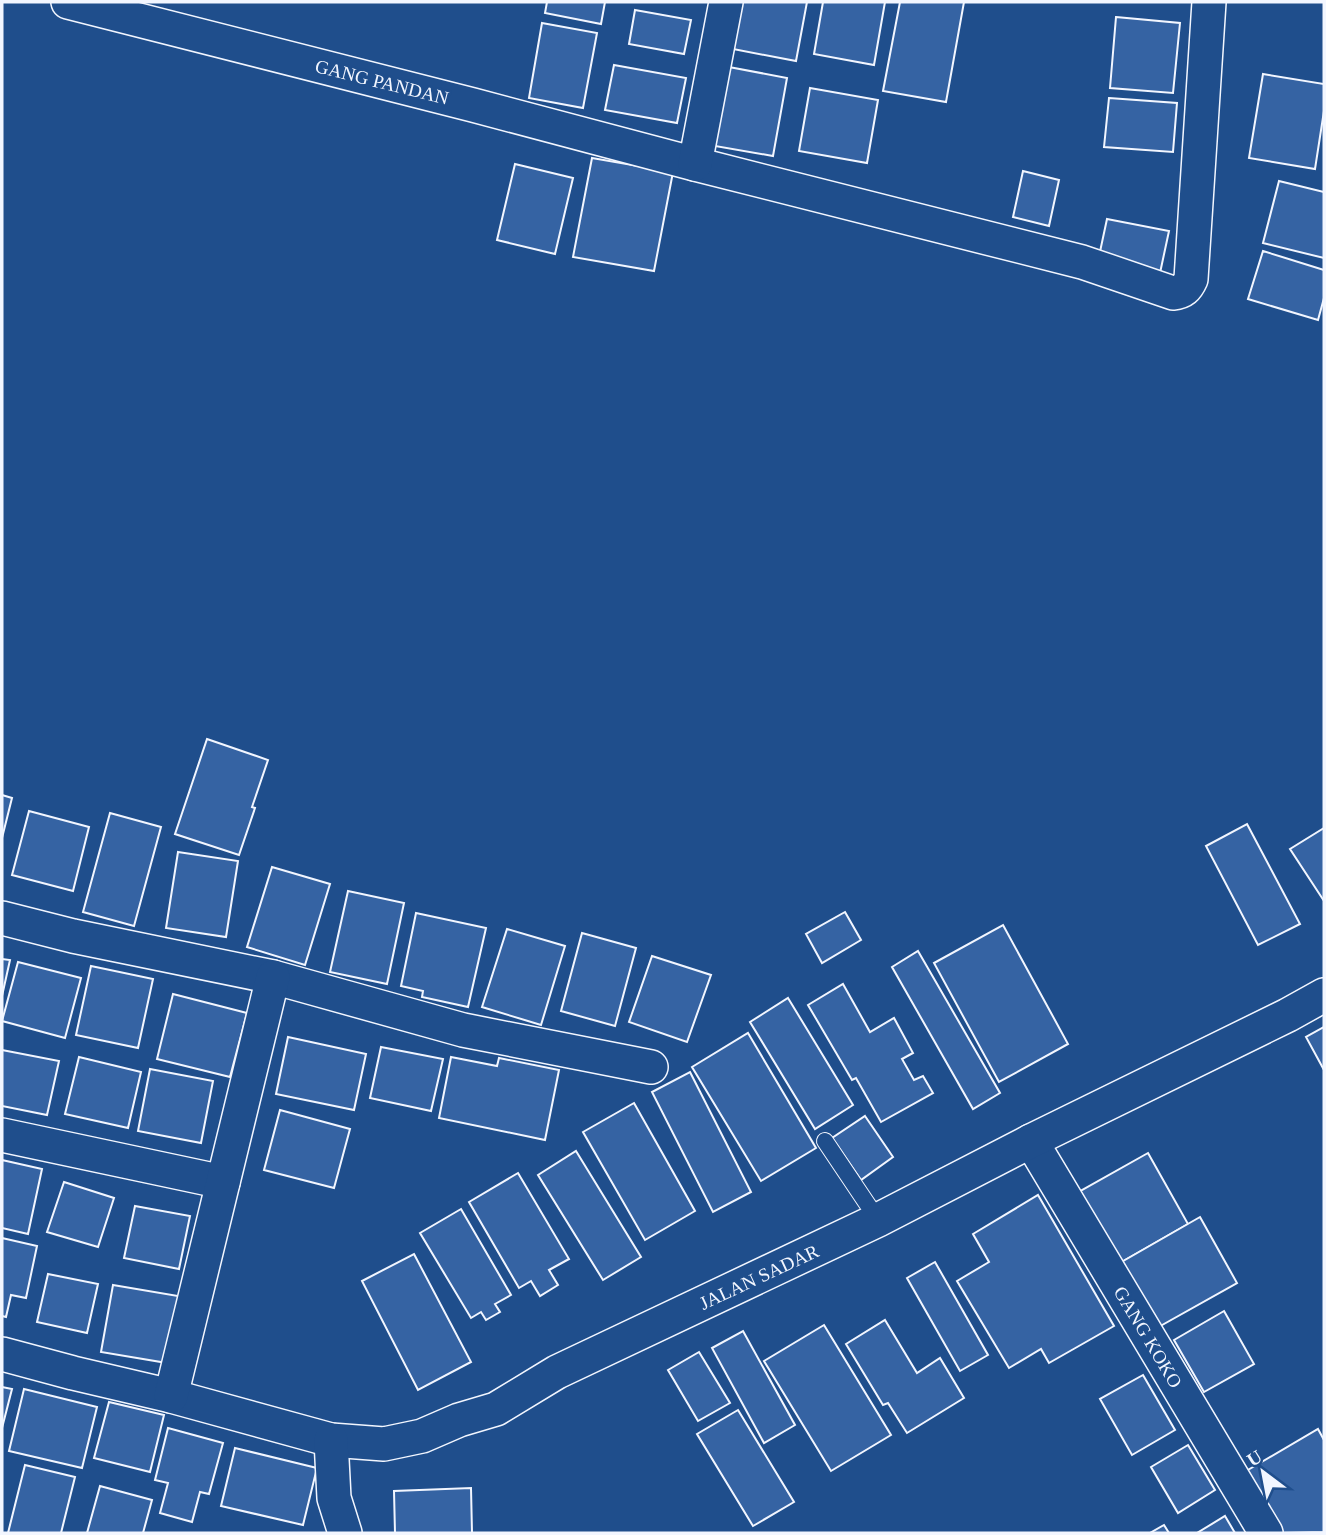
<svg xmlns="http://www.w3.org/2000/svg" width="1326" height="1535" viewBox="0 0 1326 1535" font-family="'Times New Roman',serif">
<rect width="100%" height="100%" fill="#1f4e8c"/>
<g fill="#3563a3" stroke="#f2f6ff" stroke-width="2">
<polygon points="547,2 605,2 601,24 545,13"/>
<polygon points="742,2 807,2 796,61 733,49"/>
<polygon points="823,2 885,2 874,65 814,54"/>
<polygon points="900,2 964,2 946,102 883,91"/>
<polygon points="635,10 691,20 684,54 629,44"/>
<polygon points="1116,17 1180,23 1173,93 1110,88"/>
<polygon points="542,23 597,33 583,108 529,98"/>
<polygon points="614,65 686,78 677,123 605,110"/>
<polygon points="729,67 787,78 773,156 715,146"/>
<polygon points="1263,74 1324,84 1324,111 1315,169 1249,158"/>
<polygon points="810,88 878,100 867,163 799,151"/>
<polygon points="1109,98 1177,103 1173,152 1104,147"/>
<polygon points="592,158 673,172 654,271 573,257"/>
<polygon points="515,164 573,178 555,254 497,240"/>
<polygon points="1023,171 1059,180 1049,226 1013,217"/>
<polygon points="1279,181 1324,192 1324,258 1263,243"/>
<polygon points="1107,219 1169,231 1160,273 1098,261"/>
<polygon points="1263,251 1324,270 1324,298 1318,320 1248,299"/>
<polygon points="207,739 268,760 252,807 255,808 239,855 175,834"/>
<polygon points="2,795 12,798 2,838"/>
<polygon points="29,811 89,827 73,891 12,875"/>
<polygon points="110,813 161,827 134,926 83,912"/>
<polygon points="1247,824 1300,924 1258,945 1206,846"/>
<polygon points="1324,828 1324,901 1290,849"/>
<polygon points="178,852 238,861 226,937 166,928"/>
<polygon points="272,867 330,884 305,965 247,947"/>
<polygon points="348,891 404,903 387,984 330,972"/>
<polygon points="845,912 861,940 822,963 806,934"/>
<polygon points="416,913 486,928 468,1007 422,997 423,991 401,986"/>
<polygon points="1003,925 1068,1044 999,1082 934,963"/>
<polygon points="507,929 565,946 541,1025 482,1007"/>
<polygon points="582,933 636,948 615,1026 561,1011"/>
<polygon points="918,951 1000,1093 973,1109 892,967"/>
<polygon points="652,956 711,975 687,1042 629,1022"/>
<polygon points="2,959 10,960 2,996"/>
<polygon points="18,962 81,978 65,1038 2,1021"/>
<polygon points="91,966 153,979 138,1048 76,1035"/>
<polygon points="843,984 870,1032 894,1018 913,1053 902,1059 914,1080 923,1076 933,1093 881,1122 856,1078 852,1080 808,1005"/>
<polygon points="173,994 247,1013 230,1077 157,1059"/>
<polygon points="788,998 853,1105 815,1129 750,1022"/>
<polygon points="1324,1027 1324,1070 1306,1037"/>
<polygon points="748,1033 816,1148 761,1181 692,1067"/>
<polygon points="288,1037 366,1054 354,1110 276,1094"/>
<polygon points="381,1047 443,1059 431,1111 370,1098"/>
<polygon points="2,1050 59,1061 47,1115 2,1106"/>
<polygon points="79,1057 141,1072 128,1128 65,1114"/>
<polygon points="451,1057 497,1066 499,1058 559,1070 545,1140 439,1118"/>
<polygon points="150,1069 213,1081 201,1143 138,1131"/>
<polygon points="690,1072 751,1192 713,1212 652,1092"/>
<polygon points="634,1103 695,1211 645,1240 583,1132"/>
<polygon points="280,1110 350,1129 334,1188 264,1170"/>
<polygon points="865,1116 893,1157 861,1180 832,1138"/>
<polygon points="576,1151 641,1257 603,1280 538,1175"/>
<polygon points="1148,1153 1188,1224 1118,1264 1077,1193"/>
<polygon points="2,1160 42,1169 28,1234 2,1228"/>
<polygon points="518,1173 569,1259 549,1270 558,1285 540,1296 531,1281 519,1288 469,1202"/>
<polygon points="64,1182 114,1198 98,1247 47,1232"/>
<polygon points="1038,1195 1114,1326 1049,1363 1041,1349 1009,1368 957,1281 989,1262 973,1234"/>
<polygon points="135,1206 190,1216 179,1269 124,1258"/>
<polygon points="461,1209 511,1295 495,1304 500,1312 486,1320 481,1312 471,1318 420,1233"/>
<polygon points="1200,1217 1237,1283 1155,1329 1118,1264"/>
<polygon points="2,1238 37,1246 26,1298 11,1295 6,1317 2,1316"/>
<polygon points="414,1254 471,1362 418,1390 362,1281"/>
<polygon points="935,1262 988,1355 960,1371 907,1278"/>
<polygon points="48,1274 98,1284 87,1333 37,1322"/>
<polygon points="113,1285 184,1297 173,1364 101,1352"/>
<polygon points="1224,1311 1254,1364 1204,1392 1174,1340"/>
<polygon points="885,1320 917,1373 940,1358 964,1398 907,1433 888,1403 883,1405 846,1344"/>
<polygon points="824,1325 891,1435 831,1471 764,1361"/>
<polygon points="743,1331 795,1425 764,1443 712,1348"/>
<polygon points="699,1352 730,1403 698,1421 668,1370"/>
<polygon points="1143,1375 1175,1430 1132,1455 1100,1399"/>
<polygon points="2,1387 12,1389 2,1428"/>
<polygon points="24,1389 97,1407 82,1468 9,1451"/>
<polygon points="109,1402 164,1415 150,1472 94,1458"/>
<polygon points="738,1410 794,1502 753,1526 697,1434"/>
<polygon points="168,1428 223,1443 209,1494 200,1492 192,1522 160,1513 168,1483 155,1480"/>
<polygon points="1318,1429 1324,1440 1324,1532 1276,1533 1241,1474"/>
<polygon points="1188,1445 1215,1490 1178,1513 1151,1467"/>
<polygon points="235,1448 317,1468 303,1525 221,1506"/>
<polygon points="25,1465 75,1477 61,1533 8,1533"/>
<polygon points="100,1486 152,1500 143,1533 87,1533"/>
<polygon points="471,1488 472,1533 395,1533 394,1491"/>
<polygon points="1225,1516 1235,1533 1197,1533"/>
<polygon points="1164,1525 1169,1533 1150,1533"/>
</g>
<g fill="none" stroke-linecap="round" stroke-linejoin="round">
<defs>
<polyline id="service" points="825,1141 878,1220"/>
<g id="minor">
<path d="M 68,2 L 473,105 L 695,164 L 1082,262 L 1173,293 C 1183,292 1187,288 1191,279 L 1209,2"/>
<polyline points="695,164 726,2"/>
<polyline points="2,918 73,936 273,977 463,1030 651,1067"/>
<polyline points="2,1135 223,1182"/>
<polyline points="1031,1141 1266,1533"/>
<polyline points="2,1354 73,1373 171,1396 331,1440 384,1444 422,1436 459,1420 496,1409 557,1372 878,1220 1031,1141 1288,1015 1324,995"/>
<polyline points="171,1396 273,977"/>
<polyline points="331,1440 334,1498 345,1533"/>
</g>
</defs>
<use href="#service" stroke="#f2f6ff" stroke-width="18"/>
<use href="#minor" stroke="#f2f6ff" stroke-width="36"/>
<use href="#service" stroke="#1f4e8c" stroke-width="16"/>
<use href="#minor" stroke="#1f4e8c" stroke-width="33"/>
</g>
<g text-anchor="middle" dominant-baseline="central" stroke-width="5" stroke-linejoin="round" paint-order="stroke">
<g font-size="19" fill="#f2f6ff" stroke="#1f4e8c">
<text transform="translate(382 82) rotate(14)">GANG PANDAN</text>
<text transform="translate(759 1277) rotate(-25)">JALAN SADAR</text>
<text transform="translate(1148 1337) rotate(59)">GANG KOKO</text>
</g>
</g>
<rect width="1326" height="1535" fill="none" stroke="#f2f6ff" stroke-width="7"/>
<g transform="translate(1263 1472) rotate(328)" stroke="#1f4e8c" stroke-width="5" paint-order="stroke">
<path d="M0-5L12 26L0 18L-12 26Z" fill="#f2f6ff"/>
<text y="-10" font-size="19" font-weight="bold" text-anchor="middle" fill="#f2f6ff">U</text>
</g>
</svg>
